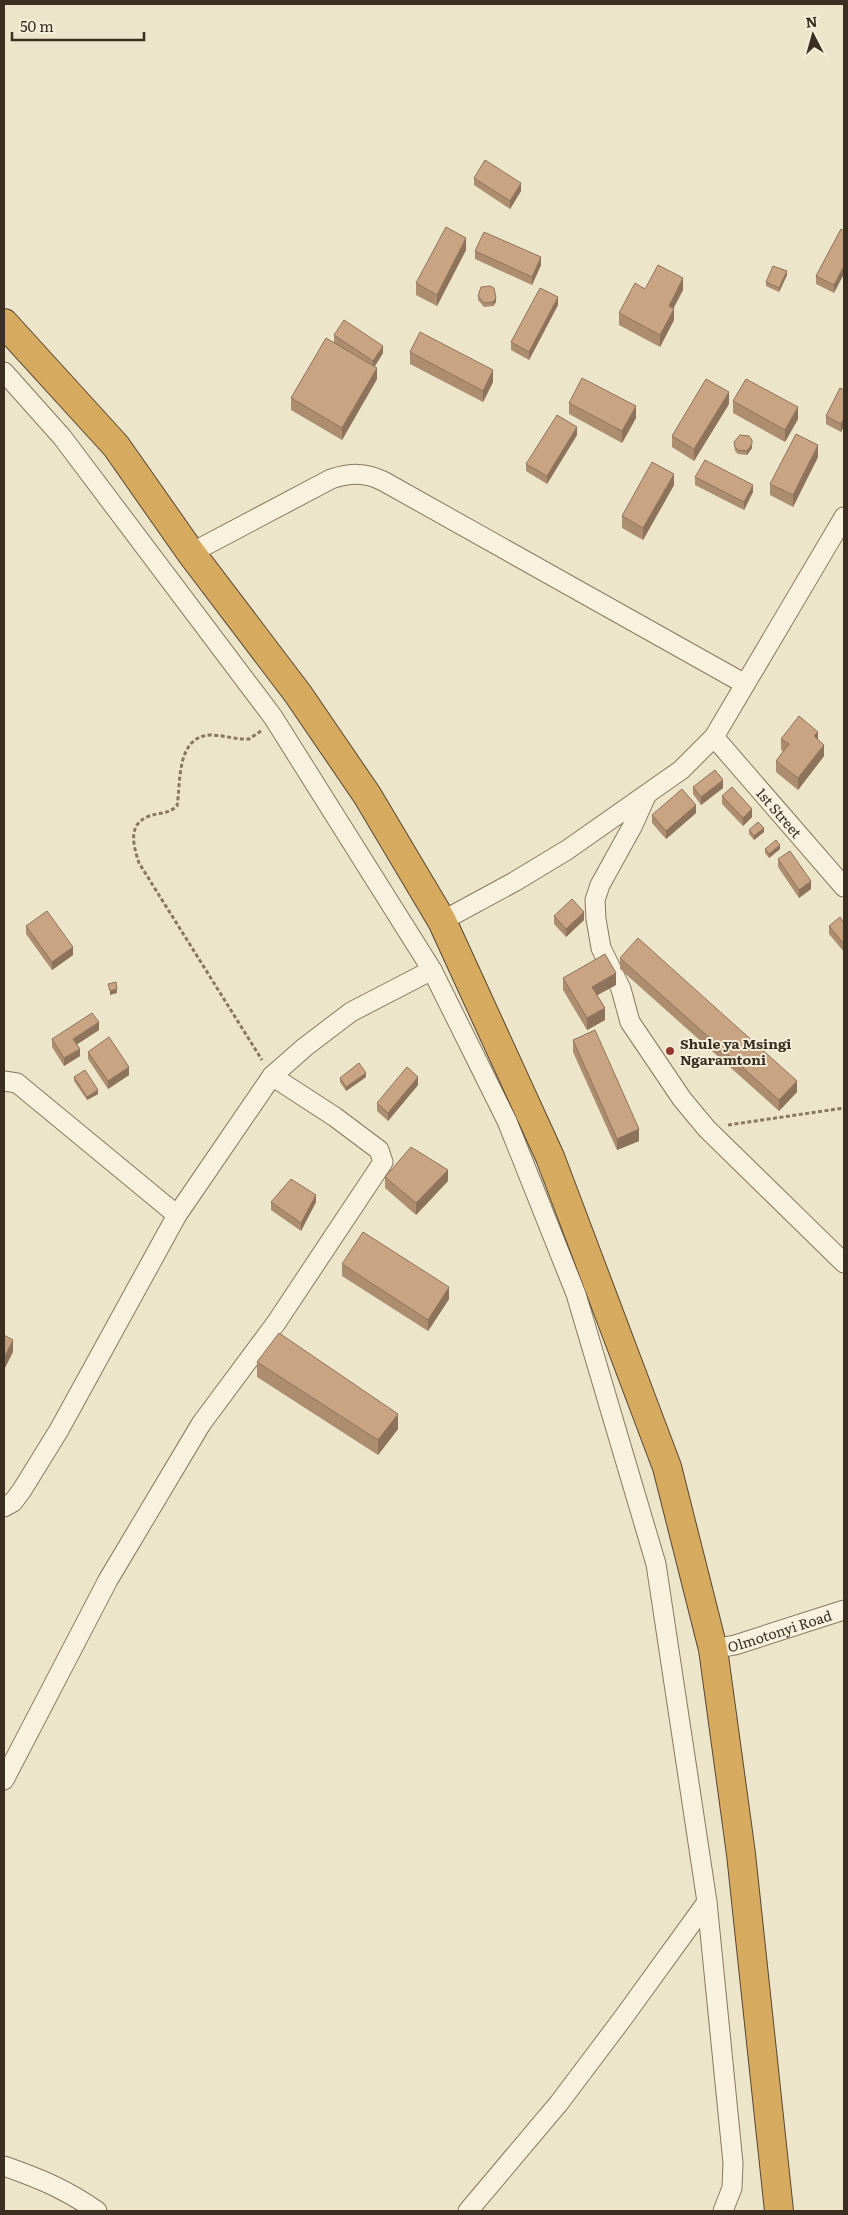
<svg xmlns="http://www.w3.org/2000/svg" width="848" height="2215" viewBox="0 0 848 2215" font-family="Literata,serif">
<rect width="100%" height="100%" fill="#ede5c9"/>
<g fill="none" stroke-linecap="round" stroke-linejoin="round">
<defs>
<g id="minor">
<polyline points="4,372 62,437 273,717 432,970 507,1121 576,1294 656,1564 707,1902 733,2163 732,2188 723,2211"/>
<path d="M 191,553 L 331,479 C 350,473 365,472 383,481 L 745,684"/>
<path id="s1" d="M 714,737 L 844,887"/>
<polyline points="646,796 632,827 600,885 595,900 596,919 601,948 621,989 630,1022 682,1099 707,1129 844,1263"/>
<polyline points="442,921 514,882 567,850 681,770 714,737 844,517"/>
<polyline points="4,1081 17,1083 177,1215"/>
<polyline points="4,1507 13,1502 22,1490 59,1430 177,1215 272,1076 305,1047 351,1012 432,970"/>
<path id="s2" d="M 713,1649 L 735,1645 L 844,1610"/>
<polyline points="4,1780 108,1580 201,1424 276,1323 383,1162 379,1150 335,1117 272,1076"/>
<path d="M 4,2166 C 41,2179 65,2189 97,2211"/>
<polyline points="468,2211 559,2103 623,2018 707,1902"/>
</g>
<polyline id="highway" points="4,323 116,446 191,553 298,694 367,795 442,921 550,1157 667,1467 713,1649 741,1854 779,2211"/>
</defs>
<use href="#minor" stroke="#88785f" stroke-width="21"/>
<use href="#highway" stroke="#574632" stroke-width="30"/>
<g stroke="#88785f" stroke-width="3" stroke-dasharray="4 2.5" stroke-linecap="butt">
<path d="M 261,731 L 249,739 C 236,740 224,735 210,735 C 176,737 181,782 177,806 C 167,815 158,812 147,817 C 127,826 134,847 139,863 L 262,1060"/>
<polyline points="728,1125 844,1108"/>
</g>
<use href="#minor" stroke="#f8f1dd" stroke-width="19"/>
<use href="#highway" stroke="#d6ab60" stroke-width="28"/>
</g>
<g fill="#ad8d70">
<polygon points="474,178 521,191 510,209 474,185"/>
<polygon points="841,229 834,293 816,284 816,276"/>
<polygon points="466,250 437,306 416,295 416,283"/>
<polygon points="475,251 541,265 532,285 475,259"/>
<polygon points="787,275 779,292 766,286 766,282"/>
<polygon points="645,289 683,290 673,308 674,320 660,347 619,325 619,313"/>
<polygon points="478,296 496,302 493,306 484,307 478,300"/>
<polygon points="558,305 529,360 511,350 511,342"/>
<polygon points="334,335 383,353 375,366 377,379 342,440 291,410 291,398 334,343"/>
<polygon points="410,352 493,382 483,402 410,364"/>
<polygon points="844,390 844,429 843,428 841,432 826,424 826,416"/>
<polygon points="733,401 798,419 785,442 733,413"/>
<polygon points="569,403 636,418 622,443 569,414"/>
<polygon points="729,404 694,461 672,447 672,436"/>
<polygon points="577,435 547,484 526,471 526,464"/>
<polygon points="734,442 752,448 747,455 738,454 735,451"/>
<polygon points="818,457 793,507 770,495 770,484"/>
<polygon points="695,477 753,492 744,510 695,485"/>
<polygon points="674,485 643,540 622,528 622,516"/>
<polygon points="781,739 818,740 824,756 798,790 776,772 776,761 783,751 781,750"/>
<polygon points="693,787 723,788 701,805 693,794"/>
<polygon points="722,796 752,817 743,826 722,804"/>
<polygon points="696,813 666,839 652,823 652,815"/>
<polygon points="749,830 764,832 754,840 749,834"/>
<polygon points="765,849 780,849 769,858 765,853"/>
<polygon points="778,859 811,889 799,898 778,867"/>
<polygon points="554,916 584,920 566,937 554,924"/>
<polygon points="844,923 844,952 829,934 829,926"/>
<polygon points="26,926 73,955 52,970 26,934"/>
<polygon points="620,958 797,1092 779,1111 620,969"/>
<polygon points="563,978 616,985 597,995 605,1020 587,1030 563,990"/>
<polygon points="99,1030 77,1044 80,1056 64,1066 52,1047 52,1039"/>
<polygon points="573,1040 639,1141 617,1150 573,1052"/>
<polygon points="88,1052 129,1075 108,1089 88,1059"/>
<polygon points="74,1077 98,1094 87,1100 74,1081"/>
<polygon points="366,1077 346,1091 340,1082 340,1078"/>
<polygon points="418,1085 388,1121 377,1111 377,1103"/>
<polygon points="385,1177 448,1181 416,1215 385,1188"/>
<polygon points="271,1202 316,1202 301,1231 271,1210"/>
<polygon points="342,1264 449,1299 428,1331 342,1276"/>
<polygon points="257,1362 398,1429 378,1455 257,1377"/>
</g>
<g fill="#8d735b">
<polygon points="521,183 521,191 510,209 510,201"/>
<polygon points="466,238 466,250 437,306 437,295"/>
<polygon points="541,257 541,265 532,285 532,277"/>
<polygon points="844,266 844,274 834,293 834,285"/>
<polygon points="787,271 787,275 779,292 779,288"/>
<polygon points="683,278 683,290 669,317 669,306"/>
<polygon points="558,297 558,305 529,360 529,352"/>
<polygon points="496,298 496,302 493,306 493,302"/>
<polygon points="674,309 674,320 660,347 660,335"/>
<polygon points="383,346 383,353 373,369 373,361"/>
<polygon points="377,368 377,379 342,440 342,428"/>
<polygon points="493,370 493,382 483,402 483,391"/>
<polygon points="729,392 729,404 694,461 694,449"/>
<polygon points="636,406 636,418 622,443 622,431"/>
<polygon points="798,407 798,419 785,442 785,430"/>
<polygon points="843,420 843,428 841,432 841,424"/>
<polygon points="577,427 577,435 547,484 547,476"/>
<polygon points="752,444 752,448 747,455 747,451"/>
<polygon points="818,445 818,457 793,507 793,495"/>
<polygon points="674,474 674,485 643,540 643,528"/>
<polygon points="753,485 753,492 744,510 744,502"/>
<polygon points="818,732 818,743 814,736"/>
<polygon points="824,745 824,756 798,790 798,778"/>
<polygon points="723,780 723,788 701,805 701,797"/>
<polygon points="696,805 696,813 666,839 666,831"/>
<polygon points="752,809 752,817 743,826 743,818"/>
<polygon points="764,828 764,832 754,840 754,836"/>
<polygon points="780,845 780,849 769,858 769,854"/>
<polygon points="811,881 811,889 799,898 799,890"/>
<polygon points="584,912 584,920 566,937 566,929"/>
<polygon points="73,947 73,955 52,970 52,962"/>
<polygon points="616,973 616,985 592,998 592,987"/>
<polygon points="117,989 117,993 110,995 110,991"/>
<polygon points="605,1008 605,1020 587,1030 587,1018"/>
<polygon points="99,1022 99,1030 73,1047 73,1039"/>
<polygon points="80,1049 80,1056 64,1066 64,1058"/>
<polygon points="129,1067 129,1075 108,1089 108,1081"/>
<polygon points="366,1073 366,1077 346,1091 346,1087"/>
<polygon points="418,1077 418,1085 388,1121 388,1113"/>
<polygon points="797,1081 797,1092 779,1111 779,1100"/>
<polygon points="98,1090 98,1094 87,1100 87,1097"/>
<polygon points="639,1129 639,1141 617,1150 617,1139"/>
<polygon points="448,1170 448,1181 416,1215 416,1203"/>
<polygon points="316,1195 316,1202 301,1231 301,1223"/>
<polygon points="449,1287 449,1299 428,1331 428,1320"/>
<polygon points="13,1340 13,1352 4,1370 4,1358"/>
<polygon points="398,1414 398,1429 378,1455 378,1440"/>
</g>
<g fill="#c9a482" stroke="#8d735b">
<polygon points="485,160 521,183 510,201 474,178"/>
<polygon points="446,227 466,238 437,295 416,283"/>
<polygon points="841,229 844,231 844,266 834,285 816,276"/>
<polygon points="484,232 541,257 532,277 475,251"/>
<polygon points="658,265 683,278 669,306 674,309 660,335 619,313 635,283 645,289"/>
<polygon points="773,266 787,271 779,288 766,282"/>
<polygon points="490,286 494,288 496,298 493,302 484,303 478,296 481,287"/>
<polygon points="540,288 558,297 529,352 511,342"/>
<polygon points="344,320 383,346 373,361 334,335"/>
<polygon points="420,332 493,370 483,391 410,352"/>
<polygon points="326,338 377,368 342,428 291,398"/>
<polygon points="582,378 636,406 622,431 569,403"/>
<polygon points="706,379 729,392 694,449 672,436"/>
<polygon points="746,379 798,407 785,430 733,401"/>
<polygon points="840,388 844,390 844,421 843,420 841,424 826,416"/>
<polygon points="557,415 577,427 547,476 526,464"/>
<polygon points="796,434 818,445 793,495 770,484"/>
<polygon points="740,435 749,436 752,440 752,444 747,451 738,450 735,447 734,442"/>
<polygon points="705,460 753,485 744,502 695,477"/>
<polygon points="652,462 674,474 643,528 622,516"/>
<polygon points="799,716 818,732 814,736 824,745 798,778 776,761 789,744 781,739"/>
<polygon points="715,770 723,780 701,797 693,787"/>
<polygon points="732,787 752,809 743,818 722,796"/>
<polygon points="682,789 696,805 666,831 652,815"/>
<polygon points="758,822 764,828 754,836 749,830"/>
<polygon points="776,840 780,845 769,854 765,849"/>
<polygon points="790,851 811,881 799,890 778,859"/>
<polygon points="572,899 584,912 566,929 554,916"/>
<polygon points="47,911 73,947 52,962 26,926"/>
<polygon points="840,917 844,923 844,944 829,926"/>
<polygon points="638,938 797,1081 779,1100 620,958"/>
<polygon points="605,954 616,973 592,987 605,1008 587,1018 563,978"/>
<polygon points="116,982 117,989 110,991 108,984"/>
<polygon points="92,1013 99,1022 73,1039 80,1049 64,1058 52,1039"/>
<polygon points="595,1030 639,1129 617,1139 573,1040"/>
<polygon points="109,1037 129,1067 108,1081 88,1052"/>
<polygon points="359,1063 366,1073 346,1087 340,1078"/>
<polygon points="407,1067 418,1077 388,1113 377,1103"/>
<polygon points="85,1070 98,1090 87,1097 74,1077"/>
<polygon points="411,1147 448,1170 416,1203 385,1177"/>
<polygon points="291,1179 316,1195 301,1223 271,1202"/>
<polygon points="363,1232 449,1287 428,1320 342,1264"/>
<polygon points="279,1333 398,1414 378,1440 257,1362"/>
<polygon points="4,1335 13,1340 4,1358"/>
</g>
<circle fill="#943832" stroke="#f4eed9" stroke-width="2" cx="670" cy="1051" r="5"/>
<g text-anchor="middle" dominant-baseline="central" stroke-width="4" stroke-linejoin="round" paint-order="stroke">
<g font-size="14" fill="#3a2f21" stroke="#f4eed9">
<text stroke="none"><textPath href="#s1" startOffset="100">1st Street</textPath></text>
<text stroke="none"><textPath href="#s2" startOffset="69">Olmotonyi Road</textPath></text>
</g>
<g font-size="14" font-weight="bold" fill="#3a2f21" stroke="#f4eed9" text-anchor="start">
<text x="680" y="1043">Shule ya Msingi<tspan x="680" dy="16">Ngaramtoni</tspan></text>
</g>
</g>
<rect width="848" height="2215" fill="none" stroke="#3a2f21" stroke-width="10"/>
<g transform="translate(813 35) rotate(354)" stroke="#f4eed9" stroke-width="4" paint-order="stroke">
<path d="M0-4L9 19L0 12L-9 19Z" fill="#3a2f21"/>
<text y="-8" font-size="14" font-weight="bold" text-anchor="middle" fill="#3a2f21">N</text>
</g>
<path d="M12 32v8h132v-8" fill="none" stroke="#3a2f21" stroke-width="2.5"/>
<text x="20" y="32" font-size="15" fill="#3a2f21" stroke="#f4eed9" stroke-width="4" paint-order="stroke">50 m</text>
</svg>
